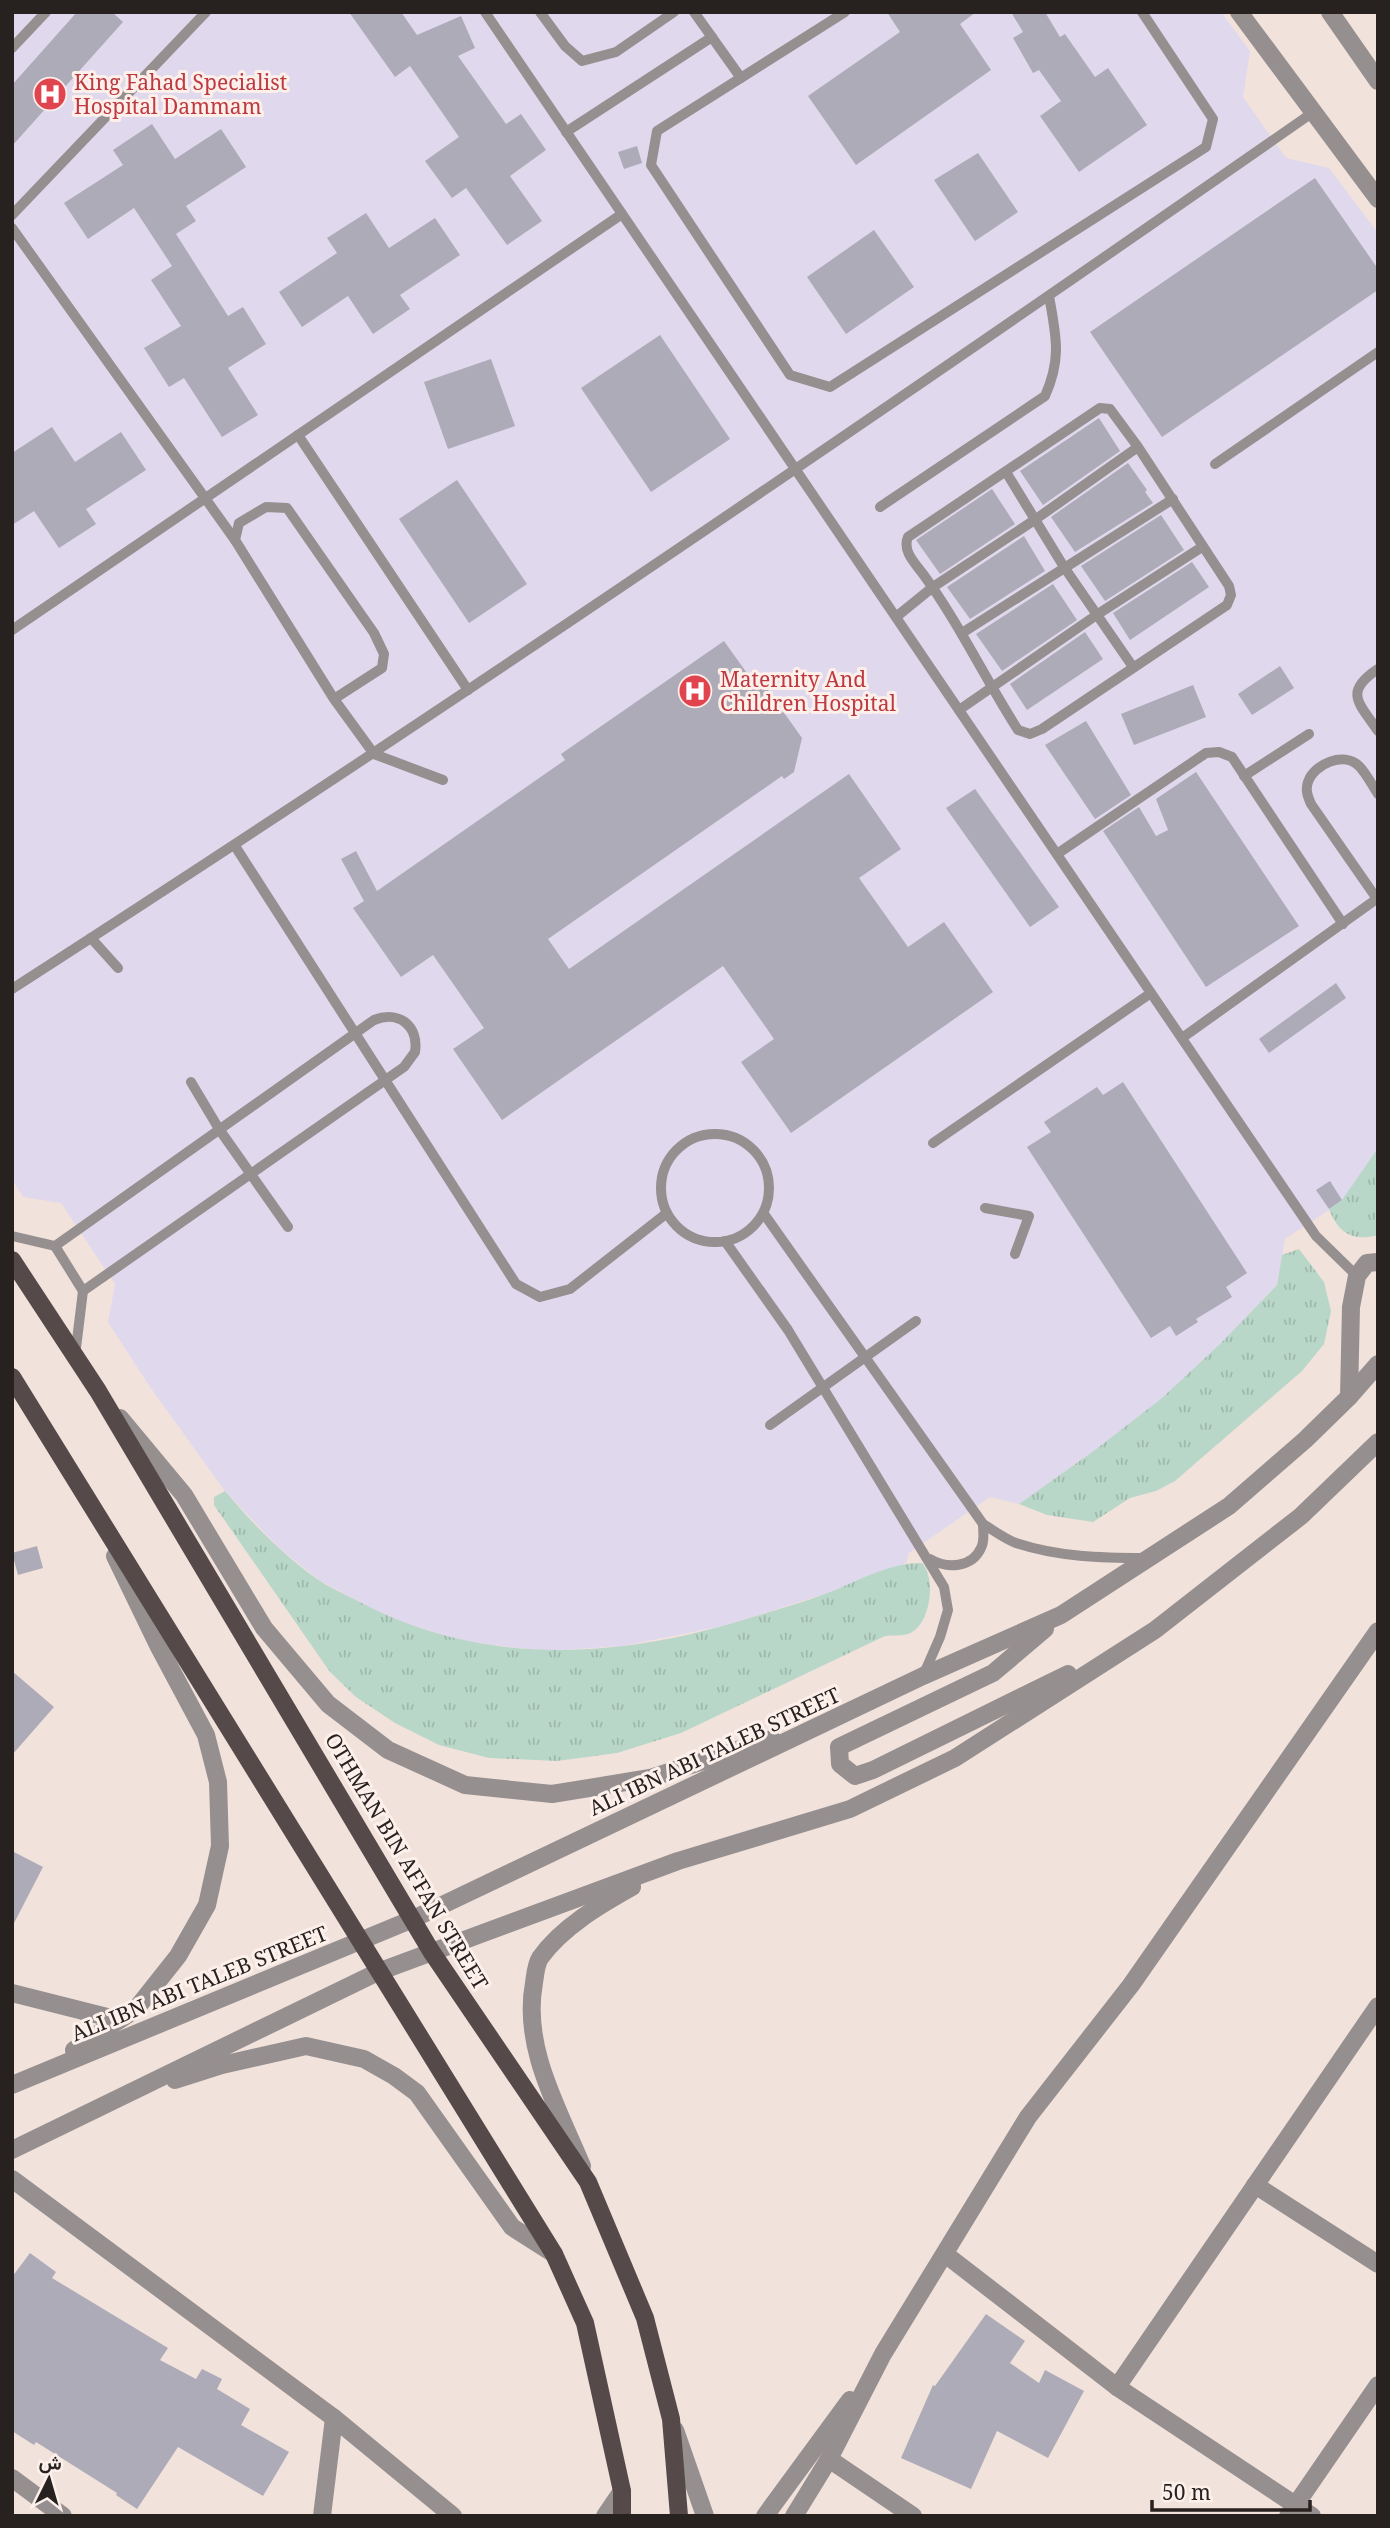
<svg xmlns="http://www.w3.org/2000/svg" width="1390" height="2528" viewBox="0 0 1390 2528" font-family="'Noto Serif',Vazirmatn,serif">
<defs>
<pattern id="grass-tufts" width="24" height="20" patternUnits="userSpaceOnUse" patternTransform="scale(1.75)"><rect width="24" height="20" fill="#b8d7c8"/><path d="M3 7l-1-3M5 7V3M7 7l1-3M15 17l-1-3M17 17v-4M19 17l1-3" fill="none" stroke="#9eb8ab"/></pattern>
</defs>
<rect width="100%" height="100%" fill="#f2e2dc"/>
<polygon fill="#e0d8ed" points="12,12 1221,12 1250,51 1243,97 1286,158 1329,168 1378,233 1378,1148 1341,1202 1285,1239 1277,1285 1221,1343 1162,1399 1095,1450 1019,1504 990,1497 909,1553 906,1563 824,1594 727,1625 623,1646 545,1651 466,1642 389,1618 319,1580 280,1549 225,1491 150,1387 108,1322 115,1284 61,1203 23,1197 12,1179"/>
<g fill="url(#grass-tufts)">
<path d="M 1378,1148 L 1378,1235 C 1353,1242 1338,1233 1329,1209 L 1342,1200 Z"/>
<polygon points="1299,1249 1324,1282 1331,1311 1324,1344 1302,1371 1175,1481 1156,1491 1130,1498 1093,1522 1047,1515 1019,1504 1095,1450 1161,1399 1221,1343 1277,1285 1282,1255"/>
<path d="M 225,1491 C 253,1524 282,1554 317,1579 C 329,1587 342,1593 354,1599 C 482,1669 622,1659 756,1616 C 780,1609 804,1602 827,1593 C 857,1582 890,1562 922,1563 C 937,1579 930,1627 908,1634 C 902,1636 892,1635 885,1636 L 681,1733 L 617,1753 L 557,1761 L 489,1758 L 439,1745 L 395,1723 L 356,1697 L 330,1672 L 214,1505 L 214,1497 Z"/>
</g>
<g fill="#adabb8">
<polygon points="77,12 112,12 123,22 12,146 12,85"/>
<polygon points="349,12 401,12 417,35 461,16 475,48 458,56 506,124 521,114 546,150 510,176 542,221 507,245 466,188 452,198 425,161 459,137 410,66 395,77"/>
<polygon points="887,12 976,12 960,24 991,70 856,165 808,96 900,32"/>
<polygon points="1011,12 1045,12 1060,37 1065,34 1095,77 1108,68 1147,125 1079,172 1040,116 1061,101 1039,70 1033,73 1013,38 1023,32"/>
<polygon points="152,124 175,159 221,129 246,167 186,206 196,221 176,234 228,316 243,307 266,344 228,368 258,415 222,437 184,378 169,387 144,348 181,326 151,280 172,266 134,208 88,239 64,203 123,165 113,150"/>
<polygon points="637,146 642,163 624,169 618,152"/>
<polygon points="978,153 1018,212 975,241 934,180"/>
<polygon points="1315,178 1378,269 1378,290 1162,437 1090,332"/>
<polygon points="366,213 389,248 435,218 460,255 400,295 410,309 373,334 348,296 302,327 279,292 337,253 327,238"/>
<polygon points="874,230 914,287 846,334 807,277"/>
<polygon points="660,335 730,439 651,492 581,388"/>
<polygon points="491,359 515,426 448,449 424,382"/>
<polygon points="1099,418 1120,451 1043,505 1020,471"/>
<polygon points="52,427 75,462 121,432 146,470 86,509 96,524 59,548 34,511 12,525 12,453"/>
<polygon points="1128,463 1147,490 1145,492 1153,503 1075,552 1051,517"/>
<polygon points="457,480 527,584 469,623 399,519"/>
<polygon points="992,489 1015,524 940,574 916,540"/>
<polygon points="1161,515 1184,550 1105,601 1081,566"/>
<polygon points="1024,536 1045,571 970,619 947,587"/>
<polygon points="1192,562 1209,587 1130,640 1113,613"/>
<polygon points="1053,584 1077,620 1002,671 976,634"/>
<polygon points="1085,632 1103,659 1027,710 1010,684"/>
<polygon points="724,641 759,690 765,686 802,738 794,772 784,779 782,776 548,939 569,969 849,774 901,849 859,878 908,947 944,922 993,992 791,1133 741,1062 774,1039 723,966 502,1120 453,1049 484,1028 433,955 401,977 353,908 364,901 341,859 356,851 377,891 565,760 561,754"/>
<polygon points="1280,666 1294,688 1252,715 1238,694"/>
<polygon points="1193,685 1206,717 1134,745 1121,714"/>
<polygon points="1086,721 1131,795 1095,819 1045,745"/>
<polygon points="1196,772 1299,926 1206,987 1103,831 1139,807 1156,836 1168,830 1156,799"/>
<polygon points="975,789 1059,907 1030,927 946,808"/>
<polygon points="1336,983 1346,998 1269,1053 1259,1039"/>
<polygon points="1123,1082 1247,1273 1226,1287 1232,1297 1196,1319 1198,1322 1176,1336 1170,1326 1151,1338 1027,1147 1051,1132 1044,1122 1097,1087 1103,1095"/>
<polygon points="1330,1181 1342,1200 1329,1209 1316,1190"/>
<polygon points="37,1546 43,1568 18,1575 12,1553"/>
<polygon points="12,1671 54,1707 12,1755"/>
<polygon points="12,1851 43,1867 12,1927"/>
<polygon points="30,2253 56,2272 52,2278 168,2348 160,2360 196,2379 202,2369 222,2379 217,2389 250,2409 241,2425 289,2452 263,2496 178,2447 137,2509 116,2495 117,2493 36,2442 34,2445 12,2431 12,2277"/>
<polygon points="986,2314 1025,2341 1010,2363 1039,2383 1045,2370 1084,2391 1048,2458 997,2431 971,2489 901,2458 933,2385 935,2386"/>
</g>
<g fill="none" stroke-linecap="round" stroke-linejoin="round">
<g stroke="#968f8f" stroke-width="10">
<polyline points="485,12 1316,1236 1357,1276"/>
<polyline points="540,12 565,46 582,61 616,52 674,12"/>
<polyline points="694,12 741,78"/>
<polyline points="845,12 657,131 651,165 790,375 830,387 1206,147 1213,119 1142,12"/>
<polyline points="12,48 46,12"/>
<polyline points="566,132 712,37"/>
<polyline points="12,215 206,12"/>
<polyline points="12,228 235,540"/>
<polyline points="298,435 468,690"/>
<polyline points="1215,464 1378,352"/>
<polyline points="1006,472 1064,567 1133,667"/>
<path d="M 880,507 L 1045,396 C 1062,358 1056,336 1049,296"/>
<path d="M 896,617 L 933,587 L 1036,519 L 1138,447 L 1229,586 L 1231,595 L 1227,605 L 1042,729 L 1030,734 L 1018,730 C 985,679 959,623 923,574 C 915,563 902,551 908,537 L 1100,408 L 1110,409 L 1138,447"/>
<polyline points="12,630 622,214"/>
<polyline points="962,633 1173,499"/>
<path d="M 1378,669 C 1343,692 1359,703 1378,731"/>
<polyline points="334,699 382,668 384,654 374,633 287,508 266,507 239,523 235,540 334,699 374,754 443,780"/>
<polyline points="959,710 1098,614 1202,547"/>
<polyline points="1244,776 1309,734"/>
<polyline points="235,846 516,1284 540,1297 570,1289 667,1213"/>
<polyline points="1057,854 1206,753 1219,752 1232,757 1343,924"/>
<path d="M 1377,899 L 1311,804 C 1308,797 1305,790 1308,782 C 1314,764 1344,751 1359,766 C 1366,773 1372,785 1378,794"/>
<polyline points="91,938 118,968"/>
<path d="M 12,989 C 452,706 883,412 1312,113"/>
<polyline points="1182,1038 1378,898"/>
<polyline points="191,1082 219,1129 288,1227"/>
<circle cx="715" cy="1188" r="54"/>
<polyline points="933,1143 1151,993"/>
<polyline points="985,1208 1029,1216 1015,1254"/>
<path d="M 764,1214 L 983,1524 C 993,1530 1005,1539 1016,1543 C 1058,1557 1102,1558 1146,1558"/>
<path d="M 12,1236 L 55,1246 L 374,1020 C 399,1010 419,1026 415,1052 L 404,1067 L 83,1291 L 75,1356"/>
<polyline points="725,1241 788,1330 944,1587 948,1610 940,1637 923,1676"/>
<polyline points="55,1246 83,1291"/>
<polyline points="770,1425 916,1321"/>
<path d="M 930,1559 C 947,1569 972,1568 981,1548 C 985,1541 983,1532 983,1524"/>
</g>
<g stroke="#968f8f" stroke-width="18">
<polyline points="1349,1397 1351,1307 1357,1276 1367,1263 1378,1262"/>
<polyline points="12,1993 119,2020"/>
<polyline points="1255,2185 1378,2264"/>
<polyline points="945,2254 1117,2387 1312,2516"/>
<polyline points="1117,2387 1378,2006"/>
<polyline points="829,2459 913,2516"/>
<polyline points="12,2478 63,2516"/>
<polyline points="322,2516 334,2418"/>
<polyline points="1288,2516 1378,2385"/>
</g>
<g stroke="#968f8f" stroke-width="18">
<polyline points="1239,12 1378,199"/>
<polyline points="1330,12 1378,81"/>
<polyline points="120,1418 184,1495 264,1628 328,1704 388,1750 465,1785 552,1794 650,1778 772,1739"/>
<polyline points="1045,1629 993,1673 839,1747 840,1764 855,1776 873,1770 1068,1674"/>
<polyline points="74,2050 136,2009 178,1956 207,1905 220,1846 218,1782 206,1735 159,1647 115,1556"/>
<polyline points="175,2080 222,2065 306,2046 364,2059 394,2076 417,2093 512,2227 554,2254"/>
<polyline points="12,2085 413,1919 923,1676 1061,1615 1229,1506 1305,1440 1349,1397 1378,1364"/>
<polyline points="12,2150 378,1972 678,1861 850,1809 955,1758 1155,1630 1301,1516 1378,1442"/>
<path d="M 582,2166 C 558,2108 522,2047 534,1983 C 535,1976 536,1964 540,1958 C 562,1927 600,1905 632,1887"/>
<polyline points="12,2179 334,2418 453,2516"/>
<polyline points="675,2430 705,2516"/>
<polyline points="605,2516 622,2491"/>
<polyline points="765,2516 850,2400"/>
<polyline points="794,2516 829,2459 883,2354 1028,2117 1131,1985 1378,1631"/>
</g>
<g stroke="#554949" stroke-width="18">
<polyline points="12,1260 98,1391 431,1951 588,2182 645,2318 671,2419 679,2516"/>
<polyline points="12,1377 554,2254 585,2323 622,2491 622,2516"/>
</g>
</g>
<defs>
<symbol id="hospital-disc" viewBox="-11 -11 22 22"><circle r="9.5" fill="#e0444e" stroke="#fdf0eb"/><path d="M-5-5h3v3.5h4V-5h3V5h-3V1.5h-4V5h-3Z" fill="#fff"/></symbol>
</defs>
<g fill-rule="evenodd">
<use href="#hospital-disc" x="31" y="75" width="38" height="38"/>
<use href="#hospital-disc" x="676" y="672" width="38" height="38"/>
</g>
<g text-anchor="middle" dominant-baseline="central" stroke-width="6" stroke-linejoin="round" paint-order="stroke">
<g font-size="21" fill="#be3a42" stroke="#fdf0eb" text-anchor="start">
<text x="74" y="82">King Fahad Specialist<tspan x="74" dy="24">Hospital Dammam</tspan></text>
<text x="720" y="679">Maternity And<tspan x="720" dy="24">Children Hospital</tspan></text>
</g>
<g font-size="21" fill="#27211f" stroke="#fdf0eb">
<text transform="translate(714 1751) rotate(-25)">ALI IBN ABI TALEB STREET</text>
<text transform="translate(407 1861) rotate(59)">OTHMAN BIN AFFAN STREET</text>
<text transform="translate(199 1983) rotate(-22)">ALI IBN ABI TALEB STREET</text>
</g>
</g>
<rect width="1390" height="2528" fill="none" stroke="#27211f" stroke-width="28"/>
<g transform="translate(49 2479) rotate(5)" stroke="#fdf0eb" stroke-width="5" paint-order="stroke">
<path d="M0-5L12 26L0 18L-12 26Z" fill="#27211f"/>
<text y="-10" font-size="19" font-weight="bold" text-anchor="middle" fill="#27211f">ش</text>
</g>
<path d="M1152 2500v10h158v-10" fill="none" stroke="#27211f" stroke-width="3.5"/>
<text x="1162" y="2500" font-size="21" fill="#27211f" stroke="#fdf0eb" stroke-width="5" paint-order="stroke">50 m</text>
</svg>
